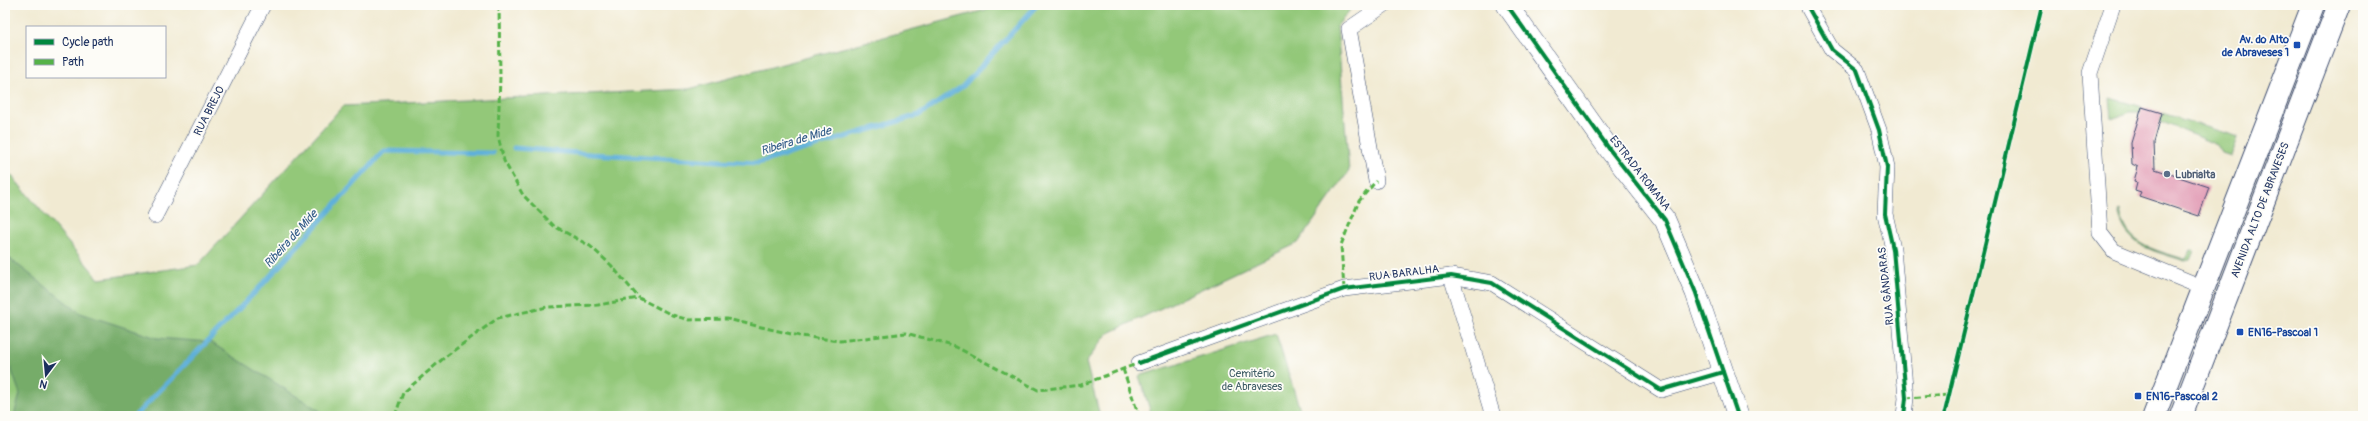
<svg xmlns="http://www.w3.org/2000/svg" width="2368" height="421" viewBox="0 0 2368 421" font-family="Pangolin,sans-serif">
<rect width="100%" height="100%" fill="#fdfcf7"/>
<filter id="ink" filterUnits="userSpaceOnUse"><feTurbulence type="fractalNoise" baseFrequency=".025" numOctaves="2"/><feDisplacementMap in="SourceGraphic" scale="8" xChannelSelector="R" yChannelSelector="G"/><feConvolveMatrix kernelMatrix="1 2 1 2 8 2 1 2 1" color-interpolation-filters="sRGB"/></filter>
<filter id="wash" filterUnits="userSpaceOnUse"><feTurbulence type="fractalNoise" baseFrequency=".012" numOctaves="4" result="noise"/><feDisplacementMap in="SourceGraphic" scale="16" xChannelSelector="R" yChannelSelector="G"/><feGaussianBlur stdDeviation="0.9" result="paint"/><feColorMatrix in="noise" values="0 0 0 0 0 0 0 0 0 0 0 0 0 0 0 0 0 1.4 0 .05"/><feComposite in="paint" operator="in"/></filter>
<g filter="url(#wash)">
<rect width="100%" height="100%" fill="#f1ead2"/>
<g fill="#93c879" stroke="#577c6c">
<polygon points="992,5 1354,5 1337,26 1349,171 1298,243 1107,334 1086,362 1100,416 5,416 5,168 99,279 198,265 343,106 689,89 985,10"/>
<polygon points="2110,98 2142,107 2140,112 2129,112 2112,119"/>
<polygon points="2162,113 2238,137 2231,156 2222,153 2217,145 2160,121"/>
<path d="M 2120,210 C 2126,246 2154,249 2184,259 L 2186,259 L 2190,250 L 2194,251 L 2190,260 L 2185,261 C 2153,250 2126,248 2118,211 Z"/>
<polygon points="1276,334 1302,416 1152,416 1139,376"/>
</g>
<polygon fill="#76ac69" stroke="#486e64" points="5,255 80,313 157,338 210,342 328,416 14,416 20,394 5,351"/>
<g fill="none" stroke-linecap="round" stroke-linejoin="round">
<g stroke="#5fb0da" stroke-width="5">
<polyline points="514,148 591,154 758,163 919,115 963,86 1037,5"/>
<polyline points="135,416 262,285 384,151 493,153"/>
</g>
</g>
<g id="blocks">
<polygon fill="#e094b0" points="2142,107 2162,113 2154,142 2155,169 2209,187 2199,216 2139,196 2141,192 2135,190 2137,182 2134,181 2138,167 2132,164 2131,143"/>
</g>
</g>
<g filter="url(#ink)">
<use href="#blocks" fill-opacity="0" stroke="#3b4b6f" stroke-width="1"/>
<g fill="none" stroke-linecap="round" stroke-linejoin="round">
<defs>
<g id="street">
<polyline points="2113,5 2090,73 2100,233 2114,251 2204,288"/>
<polyline points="1809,9 1832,50 1857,70 1879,130 1887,167 1885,214 1893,249 1906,398 1904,416"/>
<polyline points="1376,181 1349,29 1384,5"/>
<polyline points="155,216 263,5"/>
<polyline points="1451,276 1493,416"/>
<polyline points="1139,363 1344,289 1451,276 1492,283 1661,390 1723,372"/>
</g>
<polyline id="secondary" points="1507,5 1610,150 1665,220 1696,293 1738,416"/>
<g id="primary">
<polyline points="2154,416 2313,5"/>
<polyline points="2181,416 2339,5"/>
</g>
</defs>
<use href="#street" stroke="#3b4b6f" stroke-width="16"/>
<use href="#secondary" stroke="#3b4b6f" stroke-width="22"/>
<use href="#primary" stroke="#3b4b6f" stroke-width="24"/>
<use href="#street" stroke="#fff" stroke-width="15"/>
<use href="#secondary" stroke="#fff" stroke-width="21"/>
<use href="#primary" stroke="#fff" stroke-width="22"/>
<g stroke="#55b248" stroke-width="3" stroke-dasharray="6 3" stroke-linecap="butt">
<polyline points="499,5 500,76 498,136 504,161 523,195 554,226 590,246 611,265 639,298"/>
<polyline points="1344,289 1341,245 1359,201 1376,181"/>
<polyline points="1123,369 1139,416"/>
<polyline points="1906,398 1950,395"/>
<polyline points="395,416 403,393 445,357 498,318 547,307 598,305 639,298 672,315 689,320 727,319 800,336 840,341 906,333 956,347 1038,390 1081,385 1139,363"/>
</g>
<defs>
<g id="cycleway">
<polyline points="1507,5 1610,150 1665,220 1696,293 1738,416"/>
<polyline points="1809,9 1832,50 1857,70 1879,130 1887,167 1885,214 1893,249 1906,398 1904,416"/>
<polyline points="1139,363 1344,289 1451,276 1492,283 1661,390 1723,372"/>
<polyline points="1944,416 2042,5"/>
</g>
</defs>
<use href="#cycleway" stroke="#fdfcf7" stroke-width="6"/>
<use href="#cycleway" stroke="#00873e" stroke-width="4"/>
</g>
</g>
<g fill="#1a4fb4" stroke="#fdfcf7" stroke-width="1.5">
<rect x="2293" y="41" width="8" height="8" rx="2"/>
<rect x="2236" y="328" width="8" height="8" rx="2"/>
<rect x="2134" y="392" width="8" height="8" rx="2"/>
</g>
<circle fill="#5c6f8a" stroke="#fdfcf7" stroke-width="1.5" cx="2167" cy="174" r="4"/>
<g text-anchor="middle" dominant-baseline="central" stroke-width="3.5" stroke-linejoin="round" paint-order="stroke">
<g font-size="11" font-weight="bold" fill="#164399" stroke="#fdfcf7" text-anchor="start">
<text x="2289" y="39" text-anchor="end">Av. do Alto<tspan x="2289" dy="13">de Abraveses 1</tspan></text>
<text x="2248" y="332">EN16-Pascoal 1</text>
<text x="2146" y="396">EN16-Pascoal 2</text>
</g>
<g font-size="11" fill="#1b2f5e" stroke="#fdfcf7">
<text transform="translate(209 111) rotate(-63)">RUA BREJO</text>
<text transform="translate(1640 173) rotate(52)">ESTRADA ROMANA</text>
<text transform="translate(2260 210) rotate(-69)">AVENIDA ALTO DE ABRAVESES</text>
<text transform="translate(1404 273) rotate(-7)">RUA BARALHA</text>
<text transform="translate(1886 286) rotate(-96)">RUA GÂNDARAS</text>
</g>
<g font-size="11" font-weight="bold" fill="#4e5e75" stroke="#fdfcf7" text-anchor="start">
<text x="2175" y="174">Lubrialta</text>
</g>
<g font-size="11" fill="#3f5d66" stroke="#fdfcf7">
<text x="1252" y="373">Cemitério<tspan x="1252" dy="13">de Abraveses</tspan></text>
</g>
<g font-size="12" font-style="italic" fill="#335c89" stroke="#fdfcf7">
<text transform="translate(796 141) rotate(-17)">Ribeira de Mide</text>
<text transform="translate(291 239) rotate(-48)">Ribeira de Mide</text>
</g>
</g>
<rect width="2368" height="421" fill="none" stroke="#fdfcf7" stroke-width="20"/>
<rect x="26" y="26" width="140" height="52" fill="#fdfcf7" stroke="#a3aaba"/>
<rect x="34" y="39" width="20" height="6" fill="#00873e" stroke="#a3aaba"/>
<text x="62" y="46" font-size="12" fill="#1b2f5e">Cycle path</text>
<rect x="34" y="59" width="20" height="6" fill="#55b248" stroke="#a3aaba"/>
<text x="62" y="66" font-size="12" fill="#1b2f5e">Path</text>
<g transform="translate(46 375) rotate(196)" stroke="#fdfcf7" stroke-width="3" paint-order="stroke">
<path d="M0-3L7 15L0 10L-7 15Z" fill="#1b2f5e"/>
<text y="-6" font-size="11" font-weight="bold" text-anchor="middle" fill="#1b2f5e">N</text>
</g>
</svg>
